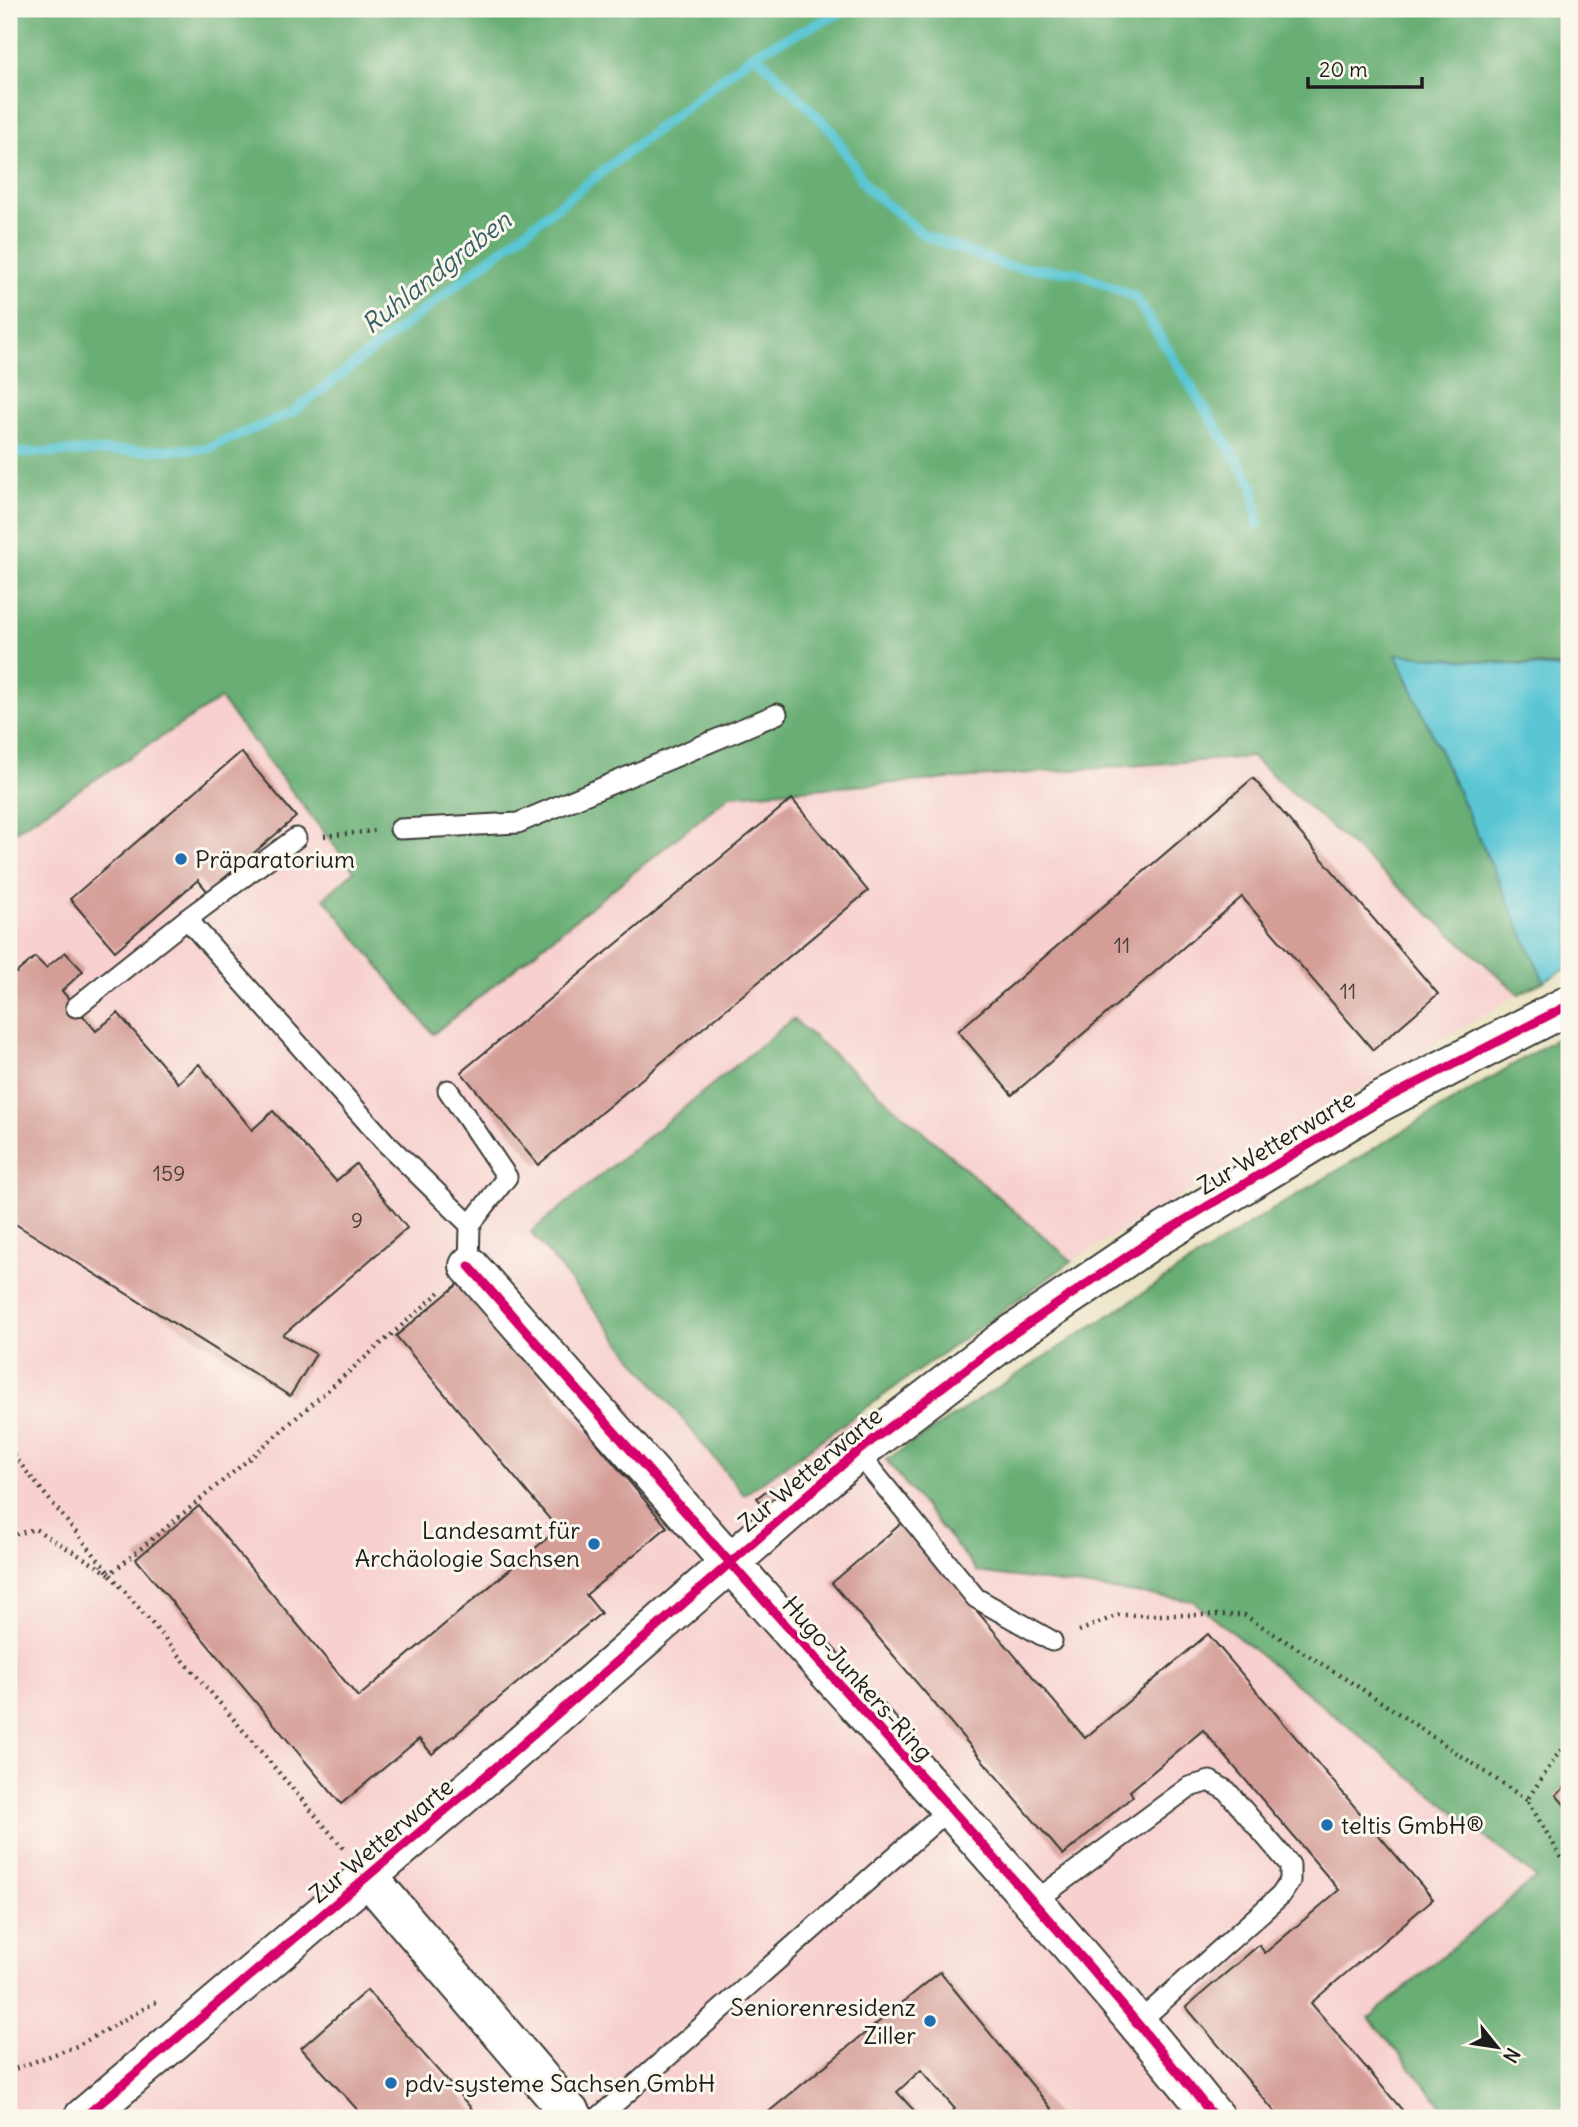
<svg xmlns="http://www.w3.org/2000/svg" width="1578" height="2127" viewBox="0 0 1578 2127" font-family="Delius,sans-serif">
<rect width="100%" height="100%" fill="#fbf7ec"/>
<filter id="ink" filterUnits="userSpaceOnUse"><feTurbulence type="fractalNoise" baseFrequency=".0143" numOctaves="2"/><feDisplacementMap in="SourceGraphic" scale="14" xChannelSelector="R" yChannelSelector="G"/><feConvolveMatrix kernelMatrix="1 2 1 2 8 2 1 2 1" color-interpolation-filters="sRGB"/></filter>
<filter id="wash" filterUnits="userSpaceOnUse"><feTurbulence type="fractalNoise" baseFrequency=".00686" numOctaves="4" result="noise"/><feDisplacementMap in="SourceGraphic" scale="28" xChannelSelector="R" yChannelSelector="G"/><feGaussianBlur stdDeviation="1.57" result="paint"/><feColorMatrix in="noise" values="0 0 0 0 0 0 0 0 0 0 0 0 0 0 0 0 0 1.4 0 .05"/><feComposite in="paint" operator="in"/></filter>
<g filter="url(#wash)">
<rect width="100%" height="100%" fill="#ebe4c5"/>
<polygon fill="#f7d0cf" points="220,699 354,872 324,898 433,1034 730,795 1252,757 1519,994 1072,1261 793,1019 743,1495 854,1417 978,1572 1192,1601 1536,1878 1369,2018 1452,2118 9,2118 9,835"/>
<g fill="#67ae74" stroke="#426548" stroke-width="2">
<polygon points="9,9 1569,9 1569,667 1396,655 1544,981 1519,994 1252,757 730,795 433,1034 324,898 354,871 220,699 9,835"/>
<polygon points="793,1019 1072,1261 744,1495 531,1232"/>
<polygon points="1569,1031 1569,2114 1563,2118 1452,2118 1369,2018 1536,1878 1193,1601 978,1572 886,1460 1257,1219"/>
</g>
<polygon fill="#5ac6d4" stroke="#3b7178" stroke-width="2" points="1396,654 1569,669 1569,967 1544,981"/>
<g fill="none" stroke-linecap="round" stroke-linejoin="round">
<g stroke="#5ac6d4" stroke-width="10">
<polyline points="755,53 832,131 868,189 924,235 1006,266 1076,272 1135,297 1253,486 1258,524"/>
<polyline points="9,453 206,449 293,412 755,53 849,9"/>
</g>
</g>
<g id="blocks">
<g fill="#d49e97">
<polygon points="241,752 296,817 208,892 198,880 115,951 70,899"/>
<polygon points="1253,778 1438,994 1373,1050 1242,897 1012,1095 958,1031"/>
<polygon points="792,799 868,891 538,1165 461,1072"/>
<polygon points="65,952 83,971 62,991 96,1031 118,1013 178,1083 199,1064 252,1130 273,1111 336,1181 356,1164 407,1228 283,1335 316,1354 290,1396 9,1220 9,964 16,973 35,957 46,968"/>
<polygon points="462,1281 667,1527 586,1595 601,1613 432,1754 419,1739 341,1804 136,1559 199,1506 358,1697 558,1529 396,1336"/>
<polygon points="771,1487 778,1497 764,1506 757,1498"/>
<polygon points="902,1523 1085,1738 1208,1634 1433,1899 1311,2003 1409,2118 1280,2118 1186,2007 1259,1945 1265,1953 1339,1890 1203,1730 1130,1791 1133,1796 1063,1855 832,1583"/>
<polygon points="1569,1784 1569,1810 1556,1795"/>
<polygon points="940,1972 1059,2118 944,2118 955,2109 921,2070 897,2092 921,2118 761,2118"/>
<polygon points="367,1990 480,2118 365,2118 301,2048"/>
</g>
</g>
</g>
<g filter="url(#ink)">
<use href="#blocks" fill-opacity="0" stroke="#3b3a35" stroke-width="2"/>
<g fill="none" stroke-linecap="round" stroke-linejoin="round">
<defs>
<g id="service">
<polyline points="400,829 518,823 777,714"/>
<polyline points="187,919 385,1142 470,1225 469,1266"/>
<polyline points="76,1007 187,919 296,838"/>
<polyline points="448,1090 507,1177 470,1225"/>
<polyline points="857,1452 976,1598 1052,1641"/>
<polyline points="1034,1902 1189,1787 1210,1781 1227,1791 1290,1865 1290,1881 1281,1895 1139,2022"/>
<polyline points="598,2118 950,1808"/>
</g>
<g id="minor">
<path d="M 469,1266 C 583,1396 696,1526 812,1654 C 949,1807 1087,1958 1215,2118"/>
<polyline points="368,1877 574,2118"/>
<polyline points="83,2118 502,1762 857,1452 1007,1338 1150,1241 1376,1104 1569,1005"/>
</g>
</defs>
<use href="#service" stroke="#3b3a35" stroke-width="23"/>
<use href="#minor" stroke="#3b3a35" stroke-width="42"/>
<g stroke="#3b3a35" stroke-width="4.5" stroke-dasharray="2 5" stroke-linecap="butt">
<polyline points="324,836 374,831"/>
<polyline points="9,1257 12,1255"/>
<polyline points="9,1450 110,1574 343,1848"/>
<polyline points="9,1536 35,1529 110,1574 248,1460 440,1292"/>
<polyline points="1079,1631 1118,1615 1244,1615 1368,1693 1527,1800"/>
<polyline points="1569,1738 1527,1800 1569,1870"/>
<polyline points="9,2071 77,2046 156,2002"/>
</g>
<use href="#service" stroke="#fff" stroke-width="19"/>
<use href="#minor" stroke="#fff" stroke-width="38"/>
<defs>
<g id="cycleway">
<path d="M 469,1266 C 583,1396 696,1526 812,1654 C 949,1807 1087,1958 1215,2118"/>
<polyline points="83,2118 502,1762 857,1452 1007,1338 1150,1241 1376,1104 1569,1005"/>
</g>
</defs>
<use href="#cycleway" stroke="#fbf7ec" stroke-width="13"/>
<use href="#cycleway" stroke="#d6006c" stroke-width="9"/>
</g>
</g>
<g fill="#1f6fb2" stroke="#fbf7ec" stroke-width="2.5">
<circle cx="181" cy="859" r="7"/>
<circle cx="594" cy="1544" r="7"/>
<circle cx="1327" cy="1825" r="7"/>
<circle cx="930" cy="2021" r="7"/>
<circle cx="391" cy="2083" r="7"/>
</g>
<g text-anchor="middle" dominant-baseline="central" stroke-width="6" stroke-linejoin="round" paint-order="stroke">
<g font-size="21" fill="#4a3c3b">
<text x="1122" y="945">11</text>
<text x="1348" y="991">11</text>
<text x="169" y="1173">159</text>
<text x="357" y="1220">9</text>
</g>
<g font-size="24" fill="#1c1c1c" stroke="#fbf7ec" text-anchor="start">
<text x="195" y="859">Präparatorium</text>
<text x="580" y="1530" text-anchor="end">Landesamt für<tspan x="580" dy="28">Archäologie Sachsen</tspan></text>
<text x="1341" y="1825">teltis GmbH®</text>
<text x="916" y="2007" text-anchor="end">Seniorenresidenz<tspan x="916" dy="28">Ziller</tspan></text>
<text x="405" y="2083">pdv-systeme Sachsen GmbH</text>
</g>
<g font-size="24" fill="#1c1c1c" stroke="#fbf7ec">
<text transform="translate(1276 1142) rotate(-31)">Zur Wetterwarte</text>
<text transform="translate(810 1469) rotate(-40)">Zur Wetterwarte</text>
<text transform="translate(858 1678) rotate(48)">Hugo-Junkers-Ring</text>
<text transform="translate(381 1840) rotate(-40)">Zur Wetterwarte</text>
</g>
<g font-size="26" font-style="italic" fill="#356066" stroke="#fbf7ec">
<text transform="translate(436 272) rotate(-38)">Ruhlandgraben</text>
</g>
</g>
<rect width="1578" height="2127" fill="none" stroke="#fbf7ec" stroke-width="35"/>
<g transform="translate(1497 2047) rotate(120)" stroke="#fbf7ec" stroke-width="5" paint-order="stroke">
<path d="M0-5L12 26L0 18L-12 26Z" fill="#1c1c1c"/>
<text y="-10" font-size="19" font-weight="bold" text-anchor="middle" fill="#1c1c1c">N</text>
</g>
<path d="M1308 77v10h114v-10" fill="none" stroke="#1c1c1c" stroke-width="3.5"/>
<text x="1319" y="77" font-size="21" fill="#1c1c1c" stroke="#fbf7ec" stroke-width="5" paint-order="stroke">20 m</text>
</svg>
